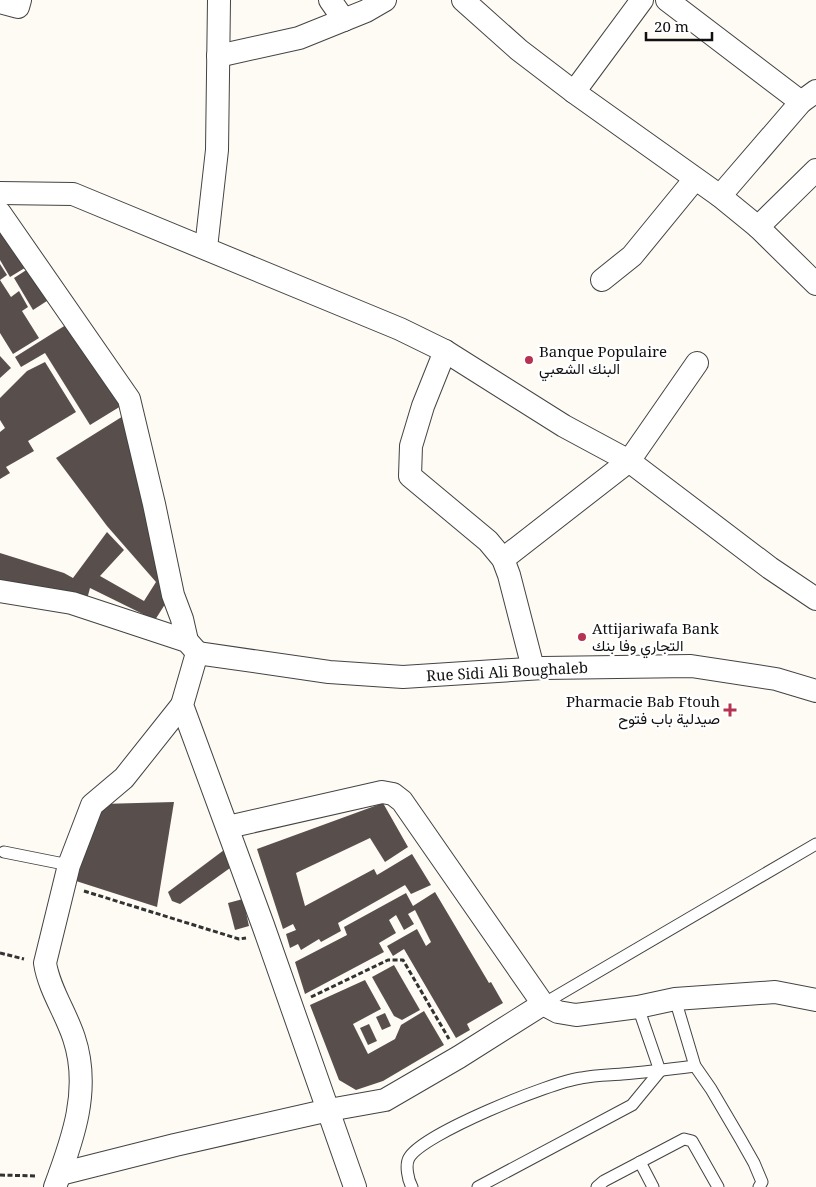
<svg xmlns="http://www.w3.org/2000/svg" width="816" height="1187" viewBox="0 0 816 1187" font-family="'Noto Serif',Vazirmatn,serif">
<rect width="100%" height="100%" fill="#fefaf4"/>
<g fill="#584f4d">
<polygon points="6,230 28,266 10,277 0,260 0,234"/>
<polygon points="0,264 7,275 0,280"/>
<polygon points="31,267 50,299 33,310 14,278"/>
<polygon points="0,280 11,297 19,291 28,307 22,311 39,338 13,354 0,333"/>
<polygon points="69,323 121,406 90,425 45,353 21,367 15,357"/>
<polygon points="0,356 11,368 0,378"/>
<polygon points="45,362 76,412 28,441 34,451 6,467 10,473 0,479 0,432 5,428 0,420 0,398 27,371"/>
<polygon points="128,413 169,598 155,620 90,588 86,603 0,584 0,553 64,573 73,578 107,532 124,550 100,576 144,601 156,582 107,526 56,458"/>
<polygon points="174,802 157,907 76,881 101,804"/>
<polygon points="383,803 408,847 385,862 370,838 296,873 305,906 374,869 377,875 412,854 431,885 411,894 405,885 338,923 341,931 321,942 319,939 301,950 298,944 290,948 286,934 296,930 293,924 283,929 257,849"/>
<polygon points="224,850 230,868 180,904 172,901 168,892"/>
<polygon points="435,892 489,983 491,982 503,1003 467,1024 470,1030 456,1038 404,949 393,956 387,946 417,929 426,946 431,942 415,910 408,914 414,924 404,930 396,915 389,920 396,933 379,943 384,952 305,994 295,962 347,935 344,927 406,893 413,906"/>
<polygon points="243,899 249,926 235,930 228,903"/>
<polygon points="394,965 420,1010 402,1020 394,1016 372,977"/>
<polygon points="365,980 381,1009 353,1024 368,1054 395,1039 401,1025 424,1011 444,1045 383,1081 356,1090 339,1080 310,1005"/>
<polygon points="385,1013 391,1026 382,1030 376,1017"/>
<polygon points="369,1024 377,1041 368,1045 360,1028"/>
</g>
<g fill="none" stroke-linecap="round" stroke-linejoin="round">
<defs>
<g id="lane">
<polyline points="4,852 69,865"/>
<polyline points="675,999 695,1066 711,1089 741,1140 754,1163 762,1182 759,1187"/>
<polyline points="543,1004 816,844"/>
<polyline points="638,1007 660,1071"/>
<polyline points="640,1162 653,1187"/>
<path d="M 412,1187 C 408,1180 405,1165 409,1158 C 422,1134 551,1082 581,1078 C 594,1075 609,1075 622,1074 C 647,1072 671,1069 695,1066"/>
<polyline points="478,1187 632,1105 660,1071"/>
<polyline points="597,1187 604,1181 684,1139 692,1141 718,1187"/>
</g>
<g id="street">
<polyline points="330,0 344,20"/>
<polyline points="463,0 519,50 574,92 720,196 758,227 816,284"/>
<polyline points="667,0 801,102"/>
<polyline points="0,2 18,7 20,0"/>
<polyline points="218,56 299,38 366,11 385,0"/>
<polyline points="574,92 642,0"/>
<polyline points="0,193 73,194 400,329 445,351 564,426 629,461 770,568 816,599"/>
<polyline points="720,196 801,102 816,91"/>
<polyline points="0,213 129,399 154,504 173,595 182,619 187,641"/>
<polyline points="758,227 816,170"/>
<polyline points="206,248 217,150 219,0"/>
<polyline points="602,280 632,256 695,179"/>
<polyline points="445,351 423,406 411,446 410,476 488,541 503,559 509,575 533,668"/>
<polyline points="503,559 629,461 697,363"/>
<polyline points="0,591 72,603 187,641 195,650"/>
<polyline points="197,653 329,672 403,677 543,668 691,666 776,679 816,691"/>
<polyline points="197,653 182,705 263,925 355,1187"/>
<polyline points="228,827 382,792 393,794 402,801 543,1004 558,1012 576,1015 638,1007 675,999 775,992 816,1000"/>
<polyline points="60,1174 175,1145 329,1110 385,1100 459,1057 543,1004"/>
<path d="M 55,1187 C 73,1139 91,1089 74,1038 C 66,1013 49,989 45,963 L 69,865 L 92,805 L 124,778 L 182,705"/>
</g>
</defs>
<use href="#lane" stroke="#434343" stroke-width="13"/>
<use href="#street" stroke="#434343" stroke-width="24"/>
<g stroke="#323232" stroke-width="3" stroke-dasharray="5 2.5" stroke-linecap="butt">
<polyline points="84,891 239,939 246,938"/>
<polyline points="0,953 24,959"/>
<polyline points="311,997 388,960 403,960 449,1039"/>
<polyline points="0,1175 37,1176"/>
</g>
<use href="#lane" stroke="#fff" stroke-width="11"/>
<use href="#street" stroke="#fff" stroke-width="22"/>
</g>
<g fill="#b63250" stroke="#fff" stroke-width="2">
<circle cx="529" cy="360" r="5"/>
<circle cx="582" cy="637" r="5"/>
<path d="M727.5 702.5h5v5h5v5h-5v5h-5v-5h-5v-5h5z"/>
</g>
<g text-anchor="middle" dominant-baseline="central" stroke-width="5" stroke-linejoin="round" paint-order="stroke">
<g font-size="15" fill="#101010" stroke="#fff" text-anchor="start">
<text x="539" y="351">Banque Populaire<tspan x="539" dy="17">البنك الشعبي</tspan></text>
<text x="592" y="628">Attijariwafa Bank<tspan x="592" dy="17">التجاري وفا بنك</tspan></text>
<text x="720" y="701" text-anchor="end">Pharmacie Bab Ftouh<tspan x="720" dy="17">صيدلية باب فتوح</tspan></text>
</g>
<g font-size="15" fill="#101010" stroke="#fff">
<text transform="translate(507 671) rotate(-3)">Rue Sidi Ali Boughaleb</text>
</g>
</g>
<path d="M646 32v8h66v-8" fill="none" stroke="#101010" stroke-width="2.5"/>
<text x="654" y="32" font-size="15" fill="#101010" stroke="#ffffff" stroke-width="4" paint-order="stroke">20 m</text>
</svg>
